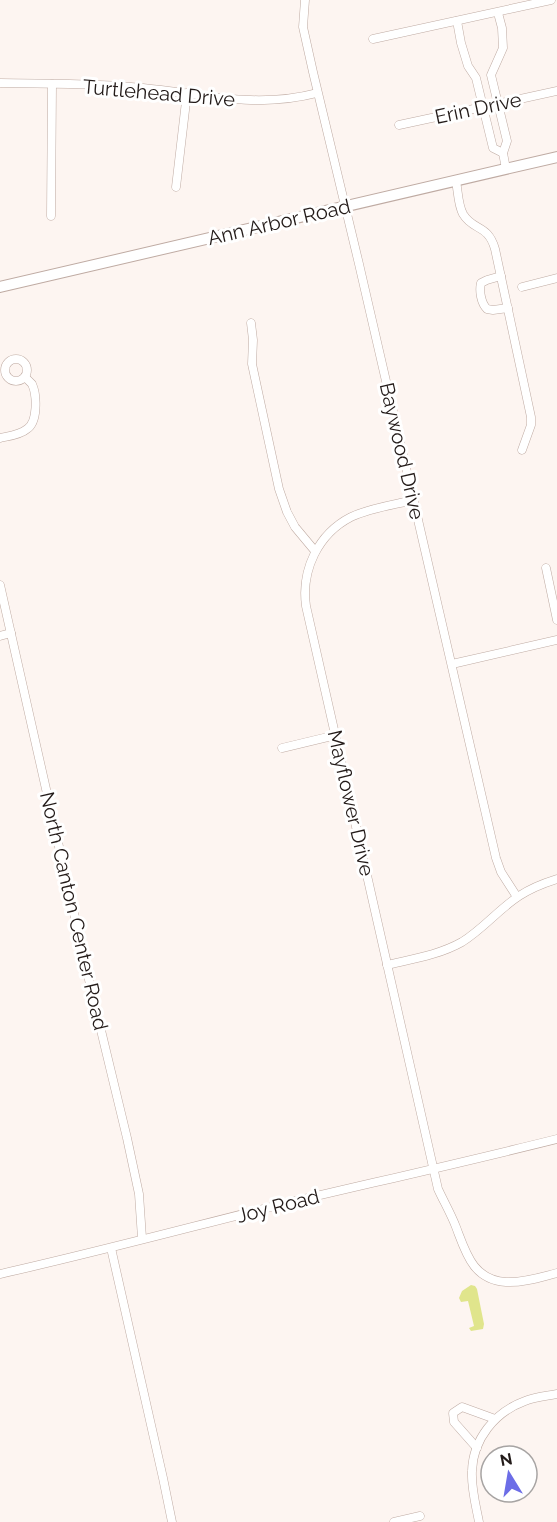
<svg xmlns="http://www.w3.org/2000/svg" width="557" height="1522" viewBox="0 0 557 1522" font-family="Raleway,sans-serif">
<rect width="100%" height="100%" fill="#fdf5f1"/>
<polygon fill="#e0e58c" points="471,1285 475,1286 477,1289 484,1324 483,1329 471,1331 469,1328 474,1326 468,1301 461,1302 459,1298 462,1291"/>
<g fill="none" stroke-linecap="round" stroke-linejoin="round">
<defs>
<g id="minor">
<polyline points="305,0 303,27 313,72 359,264 496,858 501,872 517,897"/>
<polyline points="498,13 502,28 503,48 491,75 507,141 503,153 506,169"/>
<polyline points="457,21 461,43 468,66 476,78 493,148 503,153"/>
<polyline points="373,39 551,0"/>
<path d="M 0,83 C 48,84 96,83 143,88 C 204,94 256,109 317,93"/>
<polyline points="399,125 557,91"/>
<path d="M 456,181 C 458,191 458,205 463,214 C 473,231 488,224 495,249 L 531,417 L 531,425 L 522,450"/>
<polyline points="176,187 187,93"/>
<polyline points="51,216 52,84"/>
<path d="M 501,276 L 487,280 L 481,283 C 479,291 481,303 487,309 L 493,310 L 508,308"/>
<polyline points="522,287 557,278"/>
<polyline points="251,323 253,340 252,364 279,489 287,512 295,527 315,551"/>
<circle cx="16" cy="370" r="11"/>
<path d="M 0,438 C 9,436 20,435 27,429 C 38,422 37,395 32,384 C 31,383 26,378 25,377"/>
<path d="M 414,500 C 393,505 370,508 351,517 C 318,534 301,570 306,606 L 438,1189 C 444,1202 451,1214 456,1227 C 466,1253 473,1280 506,1282 C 523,1283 541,1277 557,1273"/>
<polyline points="546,568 557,620"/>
<polyline points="0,585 92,993 127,1138 139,1194 142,1238"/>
<polyline points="0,636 11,633"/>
<polyline points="452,664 557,640"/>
<polyline points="282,748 336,735"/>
<path d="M 387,965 C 412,959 439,955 462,942 C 483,929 499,909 519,896 C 531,888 544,883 557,879"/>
<polyline points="111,1248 163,1478 172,1522"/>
<path d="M 0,1274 C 98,1252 194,1226 291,1202 C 380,1181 469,1161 557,1139"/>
<polyline points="477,1448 454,1422 453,1413 462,1407 495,1419"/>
<polyline points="394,1522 420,1516"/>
<path d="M 479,1522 C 476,1506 471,1488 472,1471 C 473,1439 495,1412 525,1401 C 535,1397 547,1396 557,1394"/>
</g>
<polyline id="major" points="0,287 557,157"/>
</defs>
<use href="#minor" stroke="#bfaba3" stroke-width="9"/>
<use href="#major" stroke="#bfaba3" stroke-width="12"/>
<use href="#minor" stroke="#fff" stroke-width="8"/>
<use href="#major" stroke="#fff" stroke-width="10"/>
</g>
<g text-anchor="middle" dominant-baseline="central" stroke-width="6" stroke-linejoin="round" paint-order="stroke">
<g font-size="20" fill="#231b19" stroke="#fff">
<text transform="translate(159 93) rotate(5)">Turtlehead Drive</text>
<text transform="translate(478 108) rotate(-12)">Erin Drive</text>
<text transform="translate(279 222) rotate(-13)">Ann Arbor Road</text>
<text transform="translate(402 451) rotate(77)">Baywood Drive</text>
<text transform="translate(351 803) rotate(77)">Mayflower Drive</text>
<text transform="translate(74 911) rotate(77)">North Canton Center Road</text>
<text transform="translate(278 1206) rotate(-14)">Joy Road</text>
</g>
</g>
<g transform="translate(509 1474) rotate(349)"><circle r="28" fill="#ffffff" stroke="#a7a4a3" stroke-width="1.5"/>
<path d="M0-4.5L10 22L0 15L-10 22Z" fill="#6c6de7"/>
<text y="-9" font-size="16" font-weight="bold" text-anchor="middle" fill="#231b19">N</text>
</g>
</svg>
